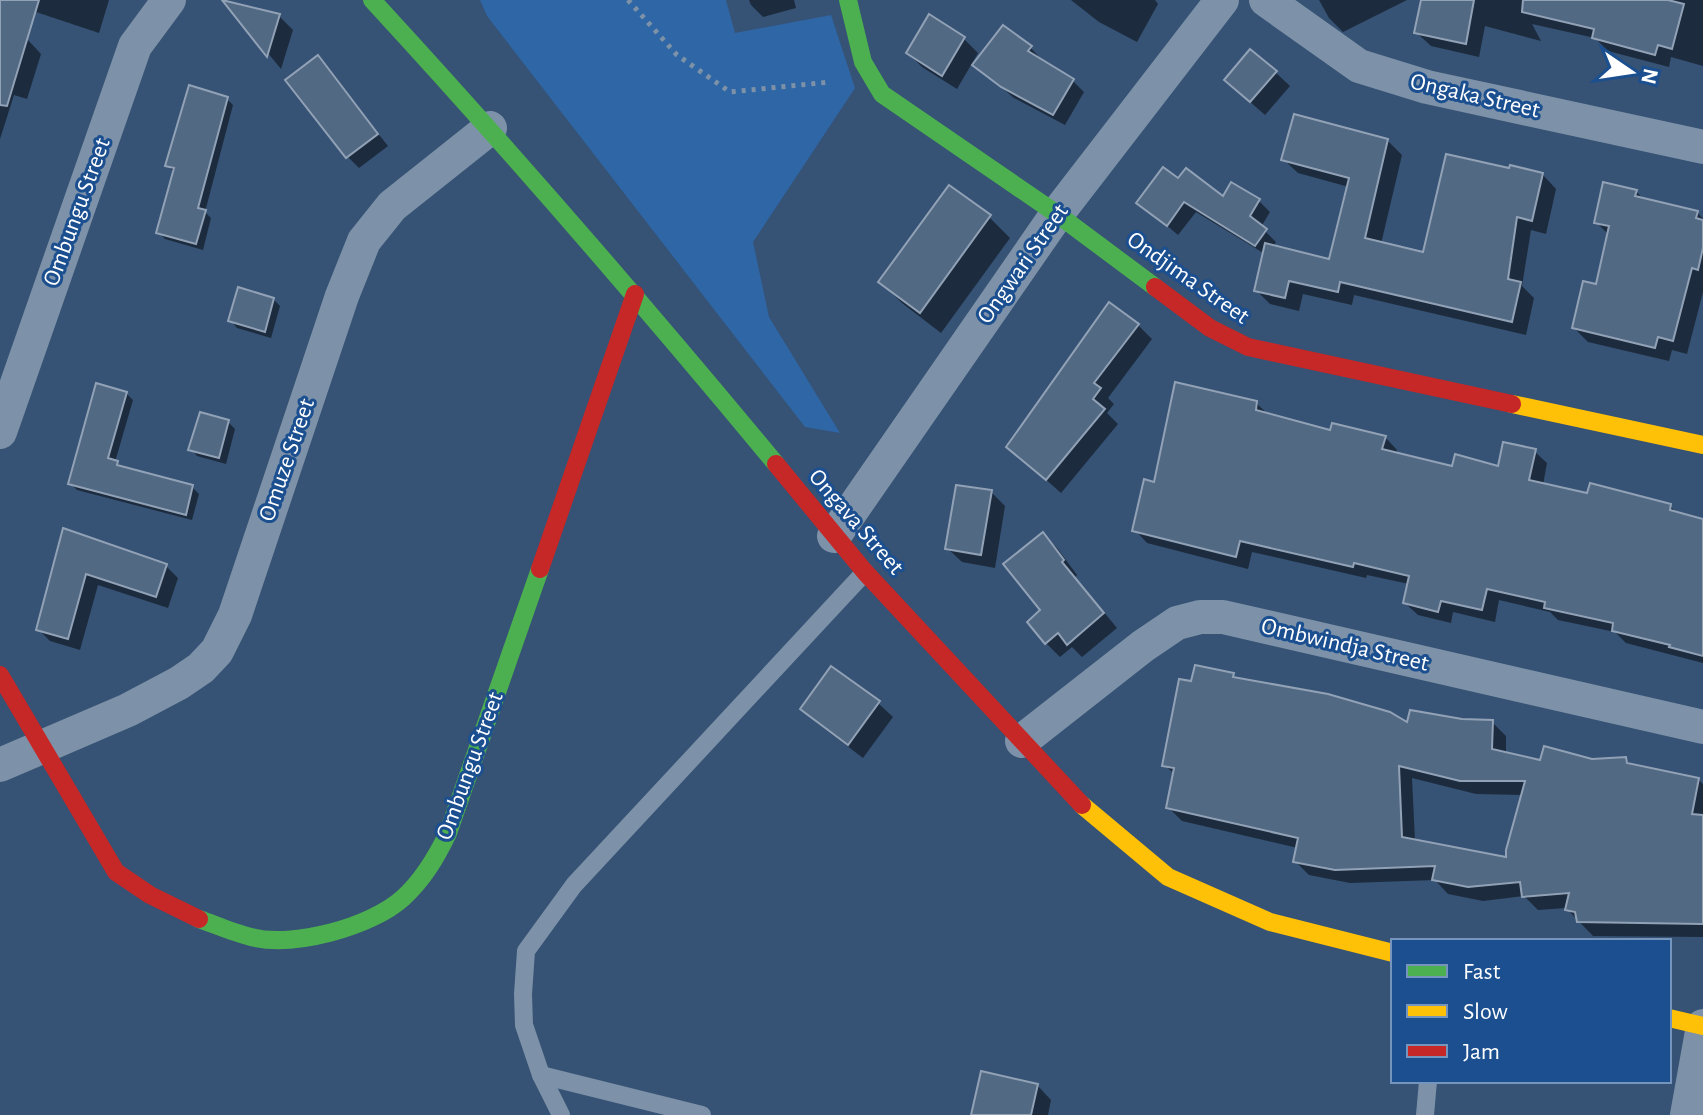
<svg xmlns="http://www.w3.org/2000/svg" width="1703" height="1115" viewBox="0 0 1703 1115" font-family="'Alegreya Sans',sans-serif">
<rect width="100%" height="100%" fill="#365274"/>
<polygon fill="#2f66a5" points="480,0 726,0 735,33 831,15 855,88 753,242 769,317 840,433 805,427 487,16"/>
<g fill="#0007" fill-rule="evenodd">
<polygon points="24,0 109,0 99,33 36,12"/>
<polygon points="749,0 794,0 796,8 763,17 751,5"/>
<polygon points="1071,0 1155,0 1158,4 1137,42 1099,22"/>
<polygon points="1319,0 1407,0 1343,32 1329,18"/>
<polygon points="1423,0 1703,0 1703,66 1671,57 1669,67 1608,51 1595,38 1532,24 1541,41 1485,26 1479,57 1431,46 1417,33"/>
<polygon points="225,1 279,16 293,30 281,69"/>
<polygon points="930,17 964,39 978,53 957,89 922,67 908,53"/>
<polygon points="0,32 27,39 41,54 27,99 14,95 0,139"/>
<polygon points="1030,47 1041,59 1040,61 1073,81 1084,92 1065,125 1014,98 975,65"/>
<polygon points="318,58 388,146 359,168 348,157"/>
<polygon points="1275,72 1290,86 1265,115 1241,94"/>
<polygon points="226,98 233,105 205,212 211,218 203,250 165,239 158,232 175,173 167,165"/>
<polygon points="1387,140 1402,155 1381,244 1425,254 1510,170 1542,174 1556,189 1546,234 1531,230 1522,286 1534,298 1526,335 1354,295 1352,305 1303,294 1299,311 1270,304 1256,290 1265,254 1196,212 1178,235 1139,202 1179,181 1223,199 1259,201 1270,212 1261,227 1276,242 1273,247 1331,261 1349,187 1298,173 1283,159"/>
<polygon points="1636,191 1644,200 1697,212 1703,219 1703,292 1687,354 1672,350 1669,361 1588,342 1574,328 1597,286 1609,235 1596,222"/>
<polygon points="989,217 1010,238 941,333 902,303 881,282"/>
<polygon points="273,299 280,306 271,338 237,328 231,321"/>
<polygon points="1138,325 1152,339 1108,398 1114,404 1107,413 1118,424 1061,493 1008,446"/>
<polygon points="126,393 133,400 115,462 124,469 192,487 199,494 192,520 77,490 70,483"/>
<polygon points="1256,403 1269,415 1332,432 1385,437 1397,450 1396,455 1454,469 1500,468 1534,451 1547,463 1543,485 1589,495 1670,506 1679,515 1703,521 1703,663 1626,643 1615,632 1558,620 1550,612 1499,600 1495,622 1453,612 1451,623 1418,615 1405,603 1409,584 1367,575 1366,578 1252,552 1248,569 1147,543 1135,530 1156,484"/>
<polygon points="228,422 235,429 226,464 197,456 191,449"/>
<polygon points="991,492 1005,506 995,568 962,562 947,548"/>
<polygon points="64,531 166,566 178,578 168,608 98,585 80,650 50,641 38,629"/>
<polygon points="1043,534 1057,548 1077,575 1075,577 1117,628 1082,657 1072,647 1060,657 1046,643"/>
<path d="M 1233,675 L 1239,680 L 1409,725 L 1492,722 L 1506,736 L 1506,754 L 1541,762 L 1625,759 L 1633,766 L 1698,779 L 1703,784 L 1703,937 L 1593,936 L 1566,908 L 1538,910 L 1524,896 L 1483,901 L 1448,894 L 1435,880 L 1350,883 L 1309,875 L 1295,861 L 1298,848 L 1182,821 L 1168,807 L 1175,775 L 1165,765 L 1193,683 ZM 1412,778 L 1476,794 L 1523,795 L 1509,859 L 1415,841 Z"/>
<polygon points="878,703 893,717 863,758 817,723 802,709"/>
<polygon points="1037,1085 1051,1100 1048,1115 974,1115"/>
</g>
<g fill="#526984" stroke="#92a2b6" stroke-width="2" fill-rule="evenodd">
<polygon points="0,0 39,0 7,106 0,105"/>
<polygon points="222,0 280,14 267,57"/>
<polygon points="1421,0 1474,0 1466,44 1414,33"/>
<polygon points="1523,0 1668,0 1684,4 1672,49 1658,45 1655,55 1592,38 1594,29 1522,12"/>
<polygon points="929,14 965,37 942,76 906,53"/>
<polygon points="1003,25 1032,46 1028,51 1074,79 1053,115 1001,87 972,65"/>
<polygon points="1250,49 1277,71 1250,102 1224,80"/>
<polygon points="318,55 378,134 346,158 285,80"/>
<polygon points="189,85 228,97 198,208 206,210 196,244 156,233 174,168 165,166"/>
<polygon points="1294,114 1388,139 1365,238 1423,252 1446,154 1509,168 1510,165 1543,173 1532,221 1517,217 1508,279 1521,282 1512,322 1340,282 1338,292 1289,281 1285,298 1254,291 1265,243 1329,259 1349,178 1281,160"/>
<polygon points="1163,167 1178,178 1186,168 1223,196 1231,182 1260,199 1250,216 1267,229 1255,246 1184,202 1167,226 1136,203"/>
<polygon points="1603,182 1637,190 1635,196 1698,211 1696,218 1703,220 1703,248 1698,270 1692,268 1673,341 1658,337 1655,348 1572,328 1583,281 1596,284 1609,226 1594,223"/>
<polygon points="949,185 991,215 920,313 878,282"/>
<polygon points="238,287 274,298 265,332 228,321"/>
<polygon points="1109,302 1139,324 1094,383 1101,388 1093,399 1105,409 1046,480 1006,447"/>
<polygon points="1175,382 1257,401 1256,410 1330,430 1332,423 1386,436 1382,449 1452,466 1455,454 1498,466 1503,442 1536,449 1529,480 1587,493 1590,483 1671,504 1670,510 1703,519 1703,656 1669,647 1670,645 1612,631 1613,623 1544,608 1545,602 1487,589 1482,610 1441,601 1438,612 1403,603 1409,576 1354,563 1353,567 1240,541 1236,557 1132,531 1144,479 1154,482"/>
<polygon points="96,383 127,392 108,458 118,461 117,465 193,485 186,515 68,484"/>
<polygon points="200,412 229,420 219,458 188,450"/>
<polygon points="956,485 992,490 981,555 945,549"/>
<polygon points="63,528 167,564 156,597 86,574 68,639 36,630"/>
<polygon points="1043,532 1064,560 1062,562 1104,613 1067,645 1058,633 1045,644 1027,622 1040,610 1003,564"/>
<path d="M 1195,665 L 1234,673 L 1233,677 L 1328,694 L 1390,712 L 1407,722 L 1410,710 L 1462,719 L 1493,720 L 1492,749 L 1540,760 L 1544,746 L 1592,759 L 1626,757 L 1627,763 L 1699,778 L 1692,814 L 1703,815 L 1703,924 L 1577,922 L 1575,912 L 1565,910 L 1569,893 L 1522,897 L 1520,882 L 1468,887 L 1432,880 L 1435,866 L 1335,870 L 1293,862 L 1298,838 L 1166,808 L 1174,768 L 1162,766 L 1179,679 L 1191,681 ZM 1399,766 L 1460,781 L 1525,781 L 1506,850 L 1506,857 L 1402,837 Z"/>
<polygon points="831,666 880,701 848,745 800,709"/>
<polygon points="981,1071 1038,1084 1031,1115 971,1115"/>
</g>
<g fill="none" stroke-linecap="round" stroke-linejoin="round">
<polyline stroke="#7d92a8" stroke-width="5" stroke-dasharray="4 6" stroke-linecap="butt" points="628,0 677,55 730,92 830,82"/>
<g stroke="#7d92a8" stroke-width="18">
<polyline points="541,1075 702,1115"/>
<polyline points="561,1115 541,1075 524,1025 523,994 526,951 574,885 865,572"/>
<polyline points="1425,1115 1428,1081"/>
</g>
<g stroke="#7d92a8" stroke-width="34">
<polyline points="1266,0 1359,66 1427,87 1703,147"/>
<polyline points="0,432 135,46 169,0"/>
<polyline points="834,536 1057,214 1222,0"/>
<polyline points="1022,741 1143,646 1177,623 1200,617 1223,617 1703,727"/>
<polyline points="0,765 128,710 179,683 201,668 217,651 235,615 342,296 364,241 392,206 490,128"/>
<polyline points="1687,1115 1703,1026"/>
</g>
<g stroke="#4caf50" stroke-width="18">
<path d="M 372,0 C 511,151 645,306 776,464"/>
<polyline points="848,0 863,62 882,94 1057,214 1155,287"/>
<path d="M 199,919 C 216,925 234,933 251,937 C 293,948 371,927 403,898 C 423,880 436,858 448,833 L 540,569"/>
</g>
<g stroke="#ffc107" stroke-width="18">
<polyline points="1512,404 1703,445"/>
<polyline points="1082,805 1168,877 1270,922 1393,953"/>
<polyline points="1669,1018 1703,1026"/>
</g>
<g stroke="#c62828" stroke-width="18">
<polyline points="1155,287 1210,328 1248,347 1512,404"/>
<polyline points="776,464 865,572 1082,805"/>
<polyline points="540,569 635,294"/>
<polyline points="0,675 116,872 150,895 199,919"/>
</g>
</g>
<g text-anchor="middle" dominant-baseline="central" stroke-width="6" stroke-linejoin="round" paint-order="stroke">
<g font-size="24" fill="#fff" stroke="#1b4f8f">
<text transform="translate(1475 96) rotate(13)">Ongaka Street</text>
<text transform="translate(77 212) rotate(-70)">Ombungu Street</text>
<text transform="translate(1023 264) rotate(-55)">Ongwari Street</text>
<text transform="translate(1188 278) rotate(35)">Ondjima Street</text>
<text transform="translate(287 460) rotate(-71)">Omuze Street</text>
<text transform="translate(856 522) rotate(49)">Ongava Street</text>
<text transform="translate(1345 645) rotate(13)">Ombwindja Street</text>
<text transform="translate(470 766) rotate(-70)">Ombungu Street</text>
</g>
</g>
<rect x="1391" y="939" width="280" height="144" fill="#1b4f8f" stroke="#7695bc" stroke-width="2"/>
<rect x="1407" y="965" width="40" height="12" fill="#4caf50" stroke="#7695bc" stroke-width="2"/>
<text x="1463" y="979" font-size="24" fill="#ffffff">Fast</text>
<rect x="1407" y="1005" width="40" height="12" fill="#ffc107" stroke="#7695bc" stroke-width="2"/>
<text x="1463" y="1019" font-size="24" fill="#ffffff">Slow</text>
<rect x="1407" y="1045" width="40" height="12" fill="#c62828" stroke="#7695bc" stroke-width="2"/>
<text x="1463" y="1059" font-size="24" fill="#ffffff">Jam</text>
<g transform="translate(1631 72) rotate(103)" stroke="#1b4f8f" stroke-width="6" paint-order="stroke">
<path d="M0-6L14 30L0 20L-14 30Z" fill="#ffffff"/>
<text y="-12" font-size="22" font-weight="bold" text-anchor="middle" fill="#ffffff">N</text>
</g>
</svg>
